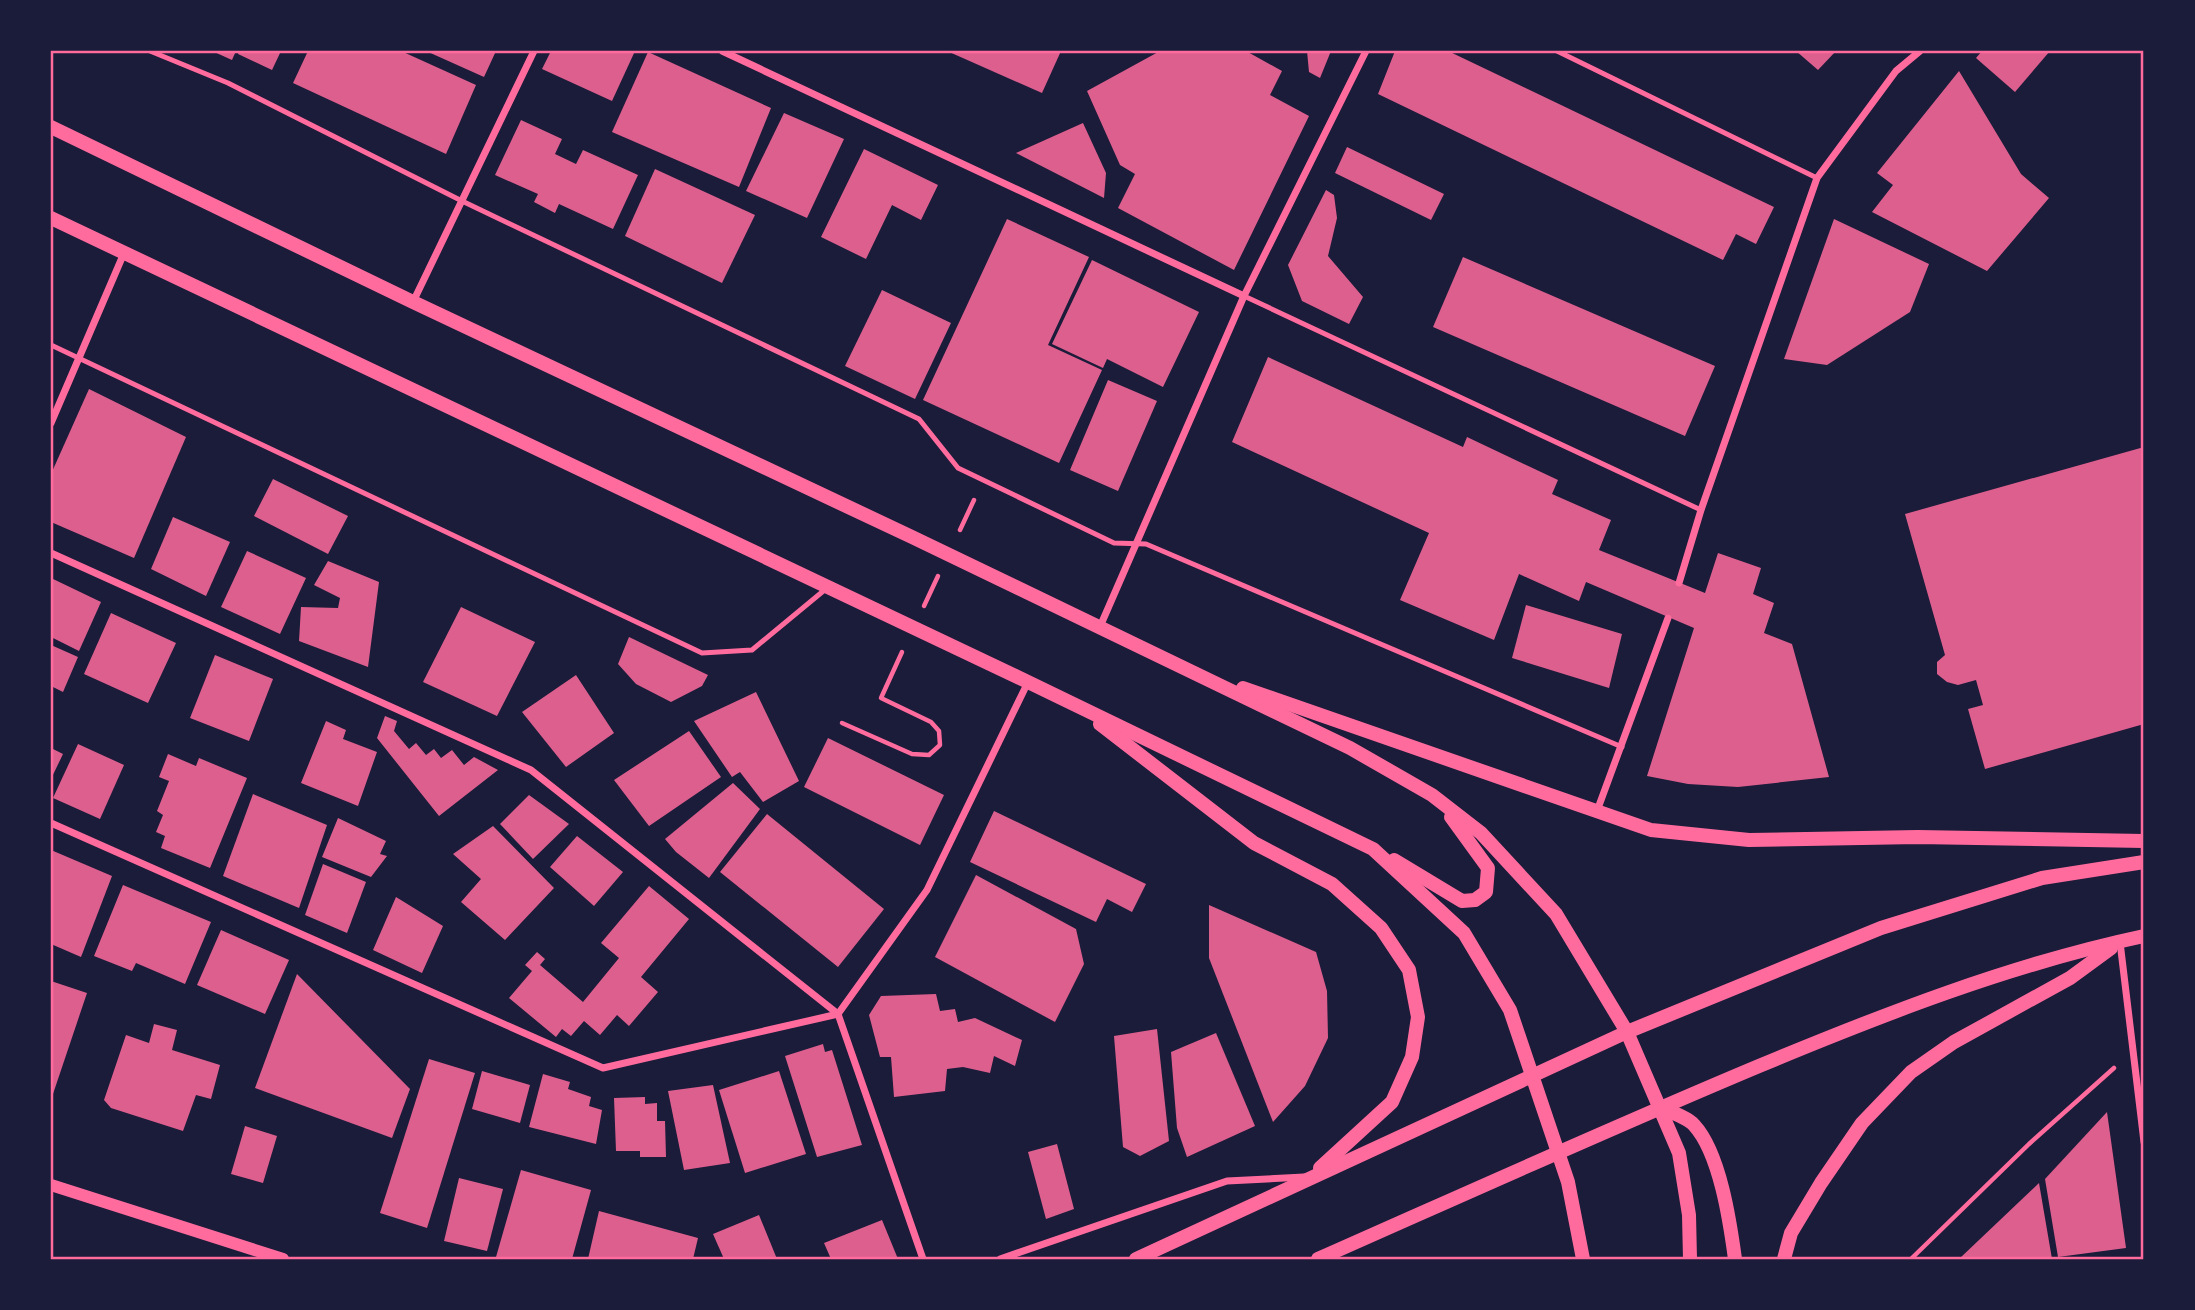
<svg xmlns="http://www.w3.org/2000/svg" width="2195" height="1310" viewBox="0 0 2195 1310" font-family="'Roboto Serif',serif">
<rect width="100%" height="100%" fill="#1b1b3a"/>
<g fill="#dd5f8e">
<polygon points="212,51 236,51 232,60"/>
<polygon points="239,51 281,51 272,70 238,54"/>
<polygon points="308,51 401,51 476,85 446,154 293,83"/>
<polygon points="426,51 496,51 484,77"/>
<polygon points="551,51 635,51 612,101 542,69"/>
<polygon points="947,51 1061,51 1042,93"/>
<polygon points="1160,51 1246,51 1282,71 1270,95 1309,116 1234,270 1118,208 1135,174 1120,165 1087,91"/>
<polygon points="1307,51 1331,51 1320,78 1309,72"/>
<polygon points="1395,51 1448,51 1774,207 1756,244 1736,234 1723,260 1378,94"/>
<polygon points="1796,51 1836,51 1818,70"/>
<polygon points="1982,51 2050,51 2015,92 1976,58"/>
<polygon points="648,52 771,108 739,187 612,132"/>
<polygon points="1959,71 2021,174 2049,198 1987,271 1872,212 1893,185 1877,173"/>
<polygon points="784,113 844,139 807,218 746,191"/>
<polygon points="521,120 562,139 555,154 576,164 583,150 638,175 613,229 559,204 555,213 534,202 538,194 495,175"/>
<polygon points="1083,123 1106,173 1104,198 1016,153"/>
<polygon points="1347,147 1444,194 1431,220 1335,173"/>
<polygon points="864,149 938,185 921,220 892,205 866,259 821,237"/>
<polygon points="655,169 755,215 722,283 625,236"/>
<polygon points="1326,190 1334,195 1337,218 1328,256 1363,297 1349,324 1302,301 1288,265"/>
<polygon points="1007,219 1089,257 1048,345 1102,370 1059,463 923,400"/>
<polygon points="1834,219 1929,264 1910,312 1827,365 1784,359"/>
<polygon points="1463,257 1715,366 1685,436 1433,327"/>
<polygon points="1092,260 1199,312 1163,387 1107,359 1103,368 1052,344"/>
<polygon points="882,290 951,323 915,399 845,366"/>
<polygon points="1268,357 1463,447 1467,437 1558,480 1552,494 1611,520 1599,550 1705,593 1718,553 1761,568 1753,594 1774,603 1764,633 1792,644 1829,777 1738,787 1688,784 1647,776 1694,628 1586,582 1579,601 1519,574 1494,640 1400,600 1429,533 1232,442"/>
<polygon points="1108,380 1157,401 1118,491 1070,470"/>
<polygon points="89,389 186,437 134,558 51,522 51,474"/>
<polygon points="2144,447 2144,724 1985,769 1968,709 1983,705 1976,680 1958,685 1947,682 1937,674 1937,662 1945,655 1905,514"/>
<polygon points="273,479 348,516 328,554 254,516"/>
<polygon points="173,517 230,542 206,596 151,569"/>
<polygon points="247,551 306,578 280,634 221,607"/>
<polygon points="328,561 379,582 368,667 299,641 301,607 338,608 340,598 314,585"/>
<polygon points="51,578 101,602 79,651 51,637"/>
<polygon points="1526,605 1622,634 1609,688 1512,658"/>
<polygon points="461,607 535,642 497,716 423,682"/>
<polygon points="111,613 176,643 148,703 84,674"/>
<polygon points="629,637 708,675 702,686 671,702 636,684 618,664"/>
<polygon points="51,645 78,657 63,692 51,686"/>
<polygon points="215,655 273,679 249,741 190,718"/>
<polygon points="576,675 614,733 566,767 522,712"/>
<polygon points="756,692 799,781 763,802 740,772 732,777 694,721"/>
<polygon points="385,716 397,721 394,731 409,749 416,743 426,755 434,749 441,758 452,750 464,765 474,757 498,770 439,816 377,738"/>
<polygon points="326,721 346,730 343,739 377,752 358,806 301,783"/>
<polygon points="689,731 721,777 649,826 614,780"/>
<polygon points="828,738 944,795 920,845 804,787"/>
<polygon points="78,744 124,765 100,819 53,798"/>
<polygon points="51,748 63,754 51,779"/>
<polygon points="168,754 196,766 199,758 247,778 210,868 161,848 165,836 156,832 163,815 157,811 169,781 159,777"/>
<polygon points="733,783 760,809 709,878 676,852 665,839"/>
<polygon points="253,794 327,825 299,908 223,876"/>
<polygon points="529,795 569,824 533,859 500,824"/>
<polygon points="994,811 1146,884 1132,912 1107,899 1096,922 970,862"/>
<polygon points="767,814 884,909 838,967 720,872"/>
<polygon points="338,818 386,841 380,854 387,856 371,877 322,857"/>
<polygon points="493,826 554,888 505,940 461,902 481,879 453,854"/>
<polygon points="577,836 623,872 594,906 550,867"/>
<polygon points="51,850 112,876 81,957 51,944"/>
<polygon points="323,864 366,882 347,933 305,915"/>
<polygon points="976,875 1076,929 1084,964 1055,1022 935,957"/>
<polygon points="123,885 211,922 185,984 136,963 132,971 94,956"/>
<polygon points="649,886 689,919 641,977 658,992 629,1026 617,1015 600,1035 584,1021 571,1036 562,1029 556,1037 509,998 532,971 525,965 537,952 545,959 540,965 583,1002 619,958 601,943"/>
<polygon points="396,897 443,926 422,973 373,950"/>
<polygon points="1209,905 1316,952 1327,991 1328,1038 1305,1086 1273,1122 1209,958"/>
<polygon points="221,930 289,960 265,1014 197,985"/>
<polygon points="297,974 410,1089 392,1138 255,1088"/>
<polygon points="51,981 87,993 53,1094 51,1093"/>
<polygon points="936,994 940,1011 955,1009 958,1022 975,1018 1022,1040 1015,1066 994,1056 990,1073 963,1067 947,1069 945,1091 894,1097 891,1057 880,1057 869,1015 881,996"/>
<polygon points="154,1024 177,1030 172,1050 220,1065 211,1099 196,1095 183,1131 111,1108 104,1100 126,1035 149,1043"/>
<polygon points="1157,1029 1169,1141 1140,1156 1123,1147 1114,1036"/>
<polygon points="1216,1033 1255,1126 1187,1157 1177,1128 1171,1052"/>
<polygon points="823,1044 825,1052 832,1050 862,1145 817,1157 785,1056"/>
<polygon points="429,1059 475,1073 427,1228 380,1213"/>
<polygon points="482,1071 530,1085 520,1123 472,1109"/>
<polygon points="779,1071 806,1154 745,1173 719,1090"/>
<polygon points="543,1074 570,1082 568,1089 591,1097 589,1106 602,1110 596,1144 529,1127"/>
<polygon points="713,1085 730,1163 684,1170 668,1091"/>
<polygon points="645,1097 645,1104 657,1103 657,1121 665,1121 666,1157 640,1157 640,1151 616,1151 614,1098"/>
<polygon points="2107,1112 2126,1248 2058,1257 2045,1179"/>
<polygon points="245,1126 277,1136 263,1183 231,1174"/>
<polygon points="1057,1144 1074,1209 1046,1219 1028,1152"/>
<polygon points="521,1170 591,1190 572,1259 496,1257"/>
<polygon points="459,1178 503,1189 487,1251 444,1241"/>
<polygon points="2039,1183 2052,1259 1959,1259"/>
<polygon points="599,1211 698,1238 693,1259 588,1259"/>
<polygon points="759,1215 777,1259 724,1259 713,1234"/>
<polygon points="882,1220 898,1259 831,1259 824,1243"/>
</g>
<g fill="none" stroke-linecap="round" stroke-linejoin="round">
<g stroke="#ff6b9d" stroke-width="4.5">
<polyline points="960,530 974,500"/>
<polyline points="924,606 938,576"/>
<polyline points="842,723 912,754 929,755 940,745 939,731 931,722 881,698 902,652"/>
<polyline points="1911,1259 2029,1144 2114,1068"/>
</g>
<g stroke="#ff6b9d" stroke-width="5">
<polyline points="150,51 228,83 462,201 919,419 958,468 1114,543 1146,544 1622,747"/>
<polyline points="1557,51 1817,178"/>
<polyline points="1244,296 1701,510"/>
<polyline points="51,345 702,653 752,650 827,588"/>
</g>
<g stroke="#ff6b9d" stroke-width="7">
<polyline points="722,51 1244,296"/>
<polyline points="413,302 534,51"/>
<polyline points="51,423 124,253"/>
<polyline points="51,553 531,770 838,1014 923,1259"/>
<polyline points="1679,583 1701,510 1817,178 1896,71 1920,51"/>
<polyline points="1099,629 1244,296 1366,51"/>
<polyline points="1597,811 1668,618"/>
<polyline points="51,823 603,1068 838,1014 927,890 1028,682"/>
<polyline points="2120,942 2144,1142"/>
<polyline points="1000,1259 1227,1181 1304,1177"/>
</g>
<polyline stroke="#ff6b9d" stroke-width="12" points="51,1185 283,1259"/>
<g stroke="#ff6b9d" stroke-width="14">
<polyline points="51,127 413,302 912,537 1350,748 1432,795 1481,833 1556,914 1627,1032 1679,1153 1689,1215 1690,1259"/>
<polyline points="51,218 1028,682 1373,849 1464,933 1510,1010 1568,1182 1583,1259"/>
<polyline points="1243,688 1651,830 1749,840 1918,837 2144,841"/>
<polyline points="1100,724 1254,843 1332,884 1381,928 1409,970 1418,1017 1412,1057 1392,1102 1320,1168"/>
<polyline points="1394,860 1462,901 1475,900 1486,892 1488,868 1451,817"/>
<path d="M 1660,1108 C 1670,1112 1687,1117 1694,1125 C 1720,1153 1730,1222 1735,1259"/>
<polyline points="1136,1259 1627,1032 1881,928 2042,878 2144,862"/>
<path d="M 1318,1259 C 1465,1194 1611,1128 1759,1066 C 1884,1014 2012,964 2144,936"/>
<polyline points="1784,1259 1791,1233 1821,1183 1862,1123 1911,1072 1954,1042 2070,978 2111,948"/>
</g>
</g>
<rect width="2195" height="1310" fill="none" stroke="#1b1b3a" stroke-width="105"/>
<rect x="52" y="52" width="2090" height="1206" fill="none" stroke="#ff6b9d" stroke-width="2.5"/>
</svg>
